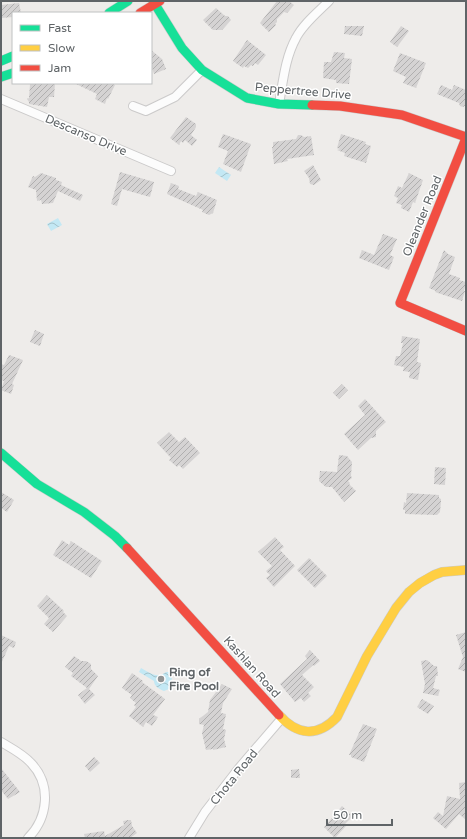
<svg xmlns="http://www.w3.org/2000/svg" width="467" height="839" viewBox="0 0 467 839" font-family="'Varela Round',sans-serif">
<defs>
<pattern id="water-waves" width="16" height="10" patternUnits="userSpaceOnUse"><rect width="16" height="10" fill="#c3e8f4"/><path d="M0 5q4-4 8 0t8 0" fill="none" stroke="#a2c0c9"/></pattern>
<pattern id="building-hatch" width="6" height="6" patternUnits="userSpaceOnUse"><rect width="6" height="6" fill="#d5d3d3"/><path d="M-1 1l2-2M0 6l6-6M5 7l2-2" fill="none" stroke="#b0afaf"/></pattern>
</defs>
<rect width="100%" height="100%" fill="#eeecea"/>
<g fill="url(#water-waves)">
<polygon points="219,167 231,175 227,181 215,173"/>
<polygon points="58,218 62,225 51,231 47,224"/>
<path d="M 141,668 C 150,673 157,679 166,672 L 169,672 L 172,678 L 169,689 L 164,691 C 159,689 154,686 154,681 L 139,672 Z"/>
</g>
<g fill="url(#building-hatch)">
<polygon points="277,1 289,1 294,5 287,13 284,12 277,19 277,22 275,24 276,25 269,32 260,23"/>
<polygon points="19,3 21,13 13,13 13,17 1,18 1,5"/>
<polygon points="216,8 225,16 228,16 231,20 222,30 213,30 203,20"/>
<polygon points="345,26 364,26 362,36 344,34"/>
<polygon points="401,26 409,31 397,47 390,42"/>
<polygon points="247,40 266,55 258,65 255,63 253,66 251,65 248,68 244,66 243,68 233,61"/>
<polygon points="151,50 162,59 166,69 154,74 151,65"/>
<polygon points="334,52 345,53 344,58 352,59 349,84 336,83 336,80 323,78 324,62 331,62"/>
<polygon points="400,53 426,63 416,88 403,83 406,77 393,71"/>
<polygon points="31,83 55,83 54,97 49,97 47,107 29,104 29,102 27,99 29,98 30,84"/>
<polygon points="74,83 111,83 115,85 108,99 107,98 105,104 95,99 97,94"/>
<polygon points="441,85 452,90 454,85 466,90 466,105 463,107 460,106 459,103 437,94"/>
<polygon points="186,117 196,124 196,127 191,135 197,140 192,146 185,140 183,143 181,141 179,145 170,138"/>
<polygon points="223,134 251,144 241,172 223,164 228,151 218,147"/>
<polygon points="341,134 366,142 365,144 371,146 366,163 344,156 345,153 337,150 340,149 337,148"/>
<polygon points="298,135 301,135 304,137 311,136 314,155 287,159 288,161 274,164 272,147 273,147 273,142 296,139"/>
<polygon points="313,165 321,180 314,185 310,184 309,178 304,171"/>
<polygon points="120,172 154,182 150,197 122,189 117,206 111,204"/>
<polygon points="41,173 56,178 56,180 62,182 61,185 83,195 80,201 58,191 53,203 42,204 41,200 37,201 36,190 28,187 33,176 35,177"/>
<polygon points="409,173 423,180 415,203 413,202 409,212 401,208 402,205 396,203 398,198 394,196 398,186 402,188"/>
<polygon points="171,183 179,186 178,189 196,196 198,192 217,200 213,213 209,215 202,212 203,210 167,194"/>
<polygon points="383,234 397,239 390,255 394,257 389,270 359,258 362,250 374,255"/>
<polygon points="444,250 448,254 455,257 449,274 460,278 459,280 466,282 464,291 465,291 462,301 435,292 436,291 429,288"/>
<polygon points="35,330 44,334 40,346 30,342"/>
<polygon points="402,336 420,339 417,362 421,363 418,380 409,378 410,372 403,371 404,367 394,365 396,356 400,356 403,343 401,343"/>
<polygon points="9,355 23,360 12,384 14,385 11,394 1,390 4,381 1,380 1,364 4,365"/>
<polygon points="342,384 348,390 339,399 333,393"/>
<polygon points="365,399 386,422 376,431 376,437 371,438 358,450 344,434 365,415 358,406"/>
<polygon points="169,432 179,442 185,437 200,453 183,469 179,465 177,467 169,460 171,458 157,443"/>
<polygon points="339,455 347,456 352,462 351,476 352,478 348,481 350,483 349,484 356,491 344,502 332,487 326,487 319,481 320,471 337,472"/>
<polygon points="435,467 446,468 445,485 434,484"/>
<polygon points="1,492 14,500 7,512 1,508"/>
<polygon points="407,493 439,495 439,498 441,499 441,501 440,512 437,515 405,514 405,510 403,510 404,502 406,503"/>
<polygon points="275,537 284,547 280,550 295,566 274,587 266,578 270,575 266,571 272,566 258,552"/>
<polygon points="62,540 69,545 71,541 102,561 91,578 53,555"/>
<polygon points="309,558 327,576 315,588 297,570"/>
<polygon points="47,595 64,611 63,612 67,616 53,632 44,624 49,618 37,606"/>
<polygon points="466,632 466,672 458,669 463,657 456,635"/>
<polygon points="1,635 16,642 14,648 9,646 1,664"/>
<polygon points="310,650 320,661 314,666 313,665 302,675 314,687 308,693 311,696 304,702 301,698 295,702 280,684 307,659 305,656"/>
<polygon points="74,656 81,661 86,661 91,664 91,669 98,676 89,689 95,695 85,704 78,695 87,688 71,676 73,673 65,667"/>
<polygon points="427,660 434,666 437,666 438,676 436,676 433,688 440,690 438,696 423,693 425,684 421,661"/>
<polygon points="132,673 143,681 142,682 165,699 153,715 158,717 152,726 146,722 143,727 129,716 136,707 134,705 136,703 130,698 132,695 122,688"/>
<polygon points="222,684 232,689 223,703 221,713 226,714 223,729 226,730 224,739 226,747 213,750 213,749 206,750 202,733 204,725 199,724 199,719 208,712 210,700"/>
<polygon points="422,699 434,706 428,714 417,707"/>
<polygon points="363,724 377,729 364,762 351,757 351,755 349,755"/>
<polygon points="94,757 100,763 90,772 85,766"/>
<polygon points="1,768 20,792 8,799 1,790"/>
<polygon points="299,769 300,778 291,778 291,770"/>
<polygon points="466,782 466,820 459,814 446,829 433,818 438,812 443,816 447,796 460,799 459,783"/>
<polygon points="342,806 353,816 345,824 346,826 335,838 324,827"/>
<polygon points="128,820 131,820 132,826 137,833 130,838 85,838 84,834 104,831 105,836 124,825 123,821"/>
</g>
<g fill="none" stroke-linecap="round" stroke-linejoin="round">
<defs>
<g id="street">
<polyline points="1,99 171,171"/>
<path d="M 279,104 C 283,82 285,58 296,38 C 303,24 318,12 329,1"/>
<polyline points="133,106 146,111 175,97 202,70"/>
<path d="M 1,742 C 11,748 23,754 31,763 C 52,785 48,818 28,838"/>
<polyline points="189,838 205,812 239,768 282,718"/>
</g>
<g id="fast">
<polyline points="153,1 182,48 202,70 247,98 279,104 312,105"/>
<polyline points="109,13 128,1"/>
<polyline points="1,61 13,56"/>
<polyline points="1,77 13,73"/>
<polyline points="1,453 37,484 84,512 115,536 127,548"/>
</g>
<path id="slow" d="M 279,715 C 297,735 317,738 337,717 L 367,656 L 396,608 L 409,592 L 420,583 L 434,575 L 442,572 L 466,570"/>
<g id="jam">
<polyline points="140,13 160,1"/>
<polyline points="312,105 340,106 402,115 466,137"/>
<polyline points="466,138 400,303 466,331"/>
<polyline points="127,548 279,715"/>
</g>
</defs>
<use href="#street" stroke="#cbcaca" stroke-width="10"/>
<use href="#fast" stroke="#cacaca" stroke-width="10"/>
<use href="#slow" stroke="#cacaca" stroke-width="10"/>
<use href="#jam" stroke="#cacaca" stroke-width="10"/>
<use href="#street" stroke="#fcfcfc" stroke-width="8"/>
<use href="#fast" stroke="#16e098" stroke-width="9"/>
<use href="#slow" stroke="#ffcf43" stroke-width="9"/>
<use href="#jam" stroke="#f24e42" stroke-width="9"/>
</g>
<circle fill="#919495" stroke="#fff" stroke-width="1.5" cx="161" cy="679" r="4"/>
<g text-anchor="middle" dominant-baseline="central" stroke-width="3" stroke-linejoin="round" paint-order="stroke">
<g font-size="12" fill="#5f6467" stroke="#fff">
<text transform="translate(303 91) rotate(5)">Peppertree Drive</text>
<text transform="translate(86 135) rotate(23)">Descanso Drive</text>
<text transform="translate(422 216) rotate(-68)">Oleander Road</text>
<text transform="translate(252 667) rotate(48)">Kashlan Road</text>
<text transform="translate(234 777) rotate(-51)">Chota Road</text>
</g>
<g font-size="12" font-weight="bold" fill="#5f6467" stroke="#fff" text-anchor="start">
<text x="169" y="672">Ring of<tspan x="169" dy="14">Fire Pool</tspan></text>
</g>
</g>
<rect width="467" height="839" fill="none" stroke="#5f6467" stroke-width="4"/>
<rect x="12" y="12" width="140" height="72" fill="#ffffff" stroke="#bfc1c2"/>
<rect x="20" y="25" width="20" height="6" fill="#16e098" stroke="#bfc1c2"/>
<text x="48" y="32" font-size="12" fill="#5f6467">Fast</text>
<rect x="20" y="45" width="20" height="6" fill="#ffcf43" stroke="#bfc1c2"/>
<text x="48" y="52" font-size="12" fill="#5f6467">Slow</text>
<rect x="20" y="65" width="20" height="6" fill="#f24e42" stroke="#bfc1c2"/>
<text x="48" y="72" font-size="12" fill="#5f6467">Jam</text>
<path d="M327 819v6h65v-6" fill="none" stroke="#5f6467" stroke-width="2"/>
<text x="333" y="819" font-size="12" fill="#5f6467" stroke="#ffffff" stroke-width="3" paint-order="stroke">50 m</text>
</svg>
